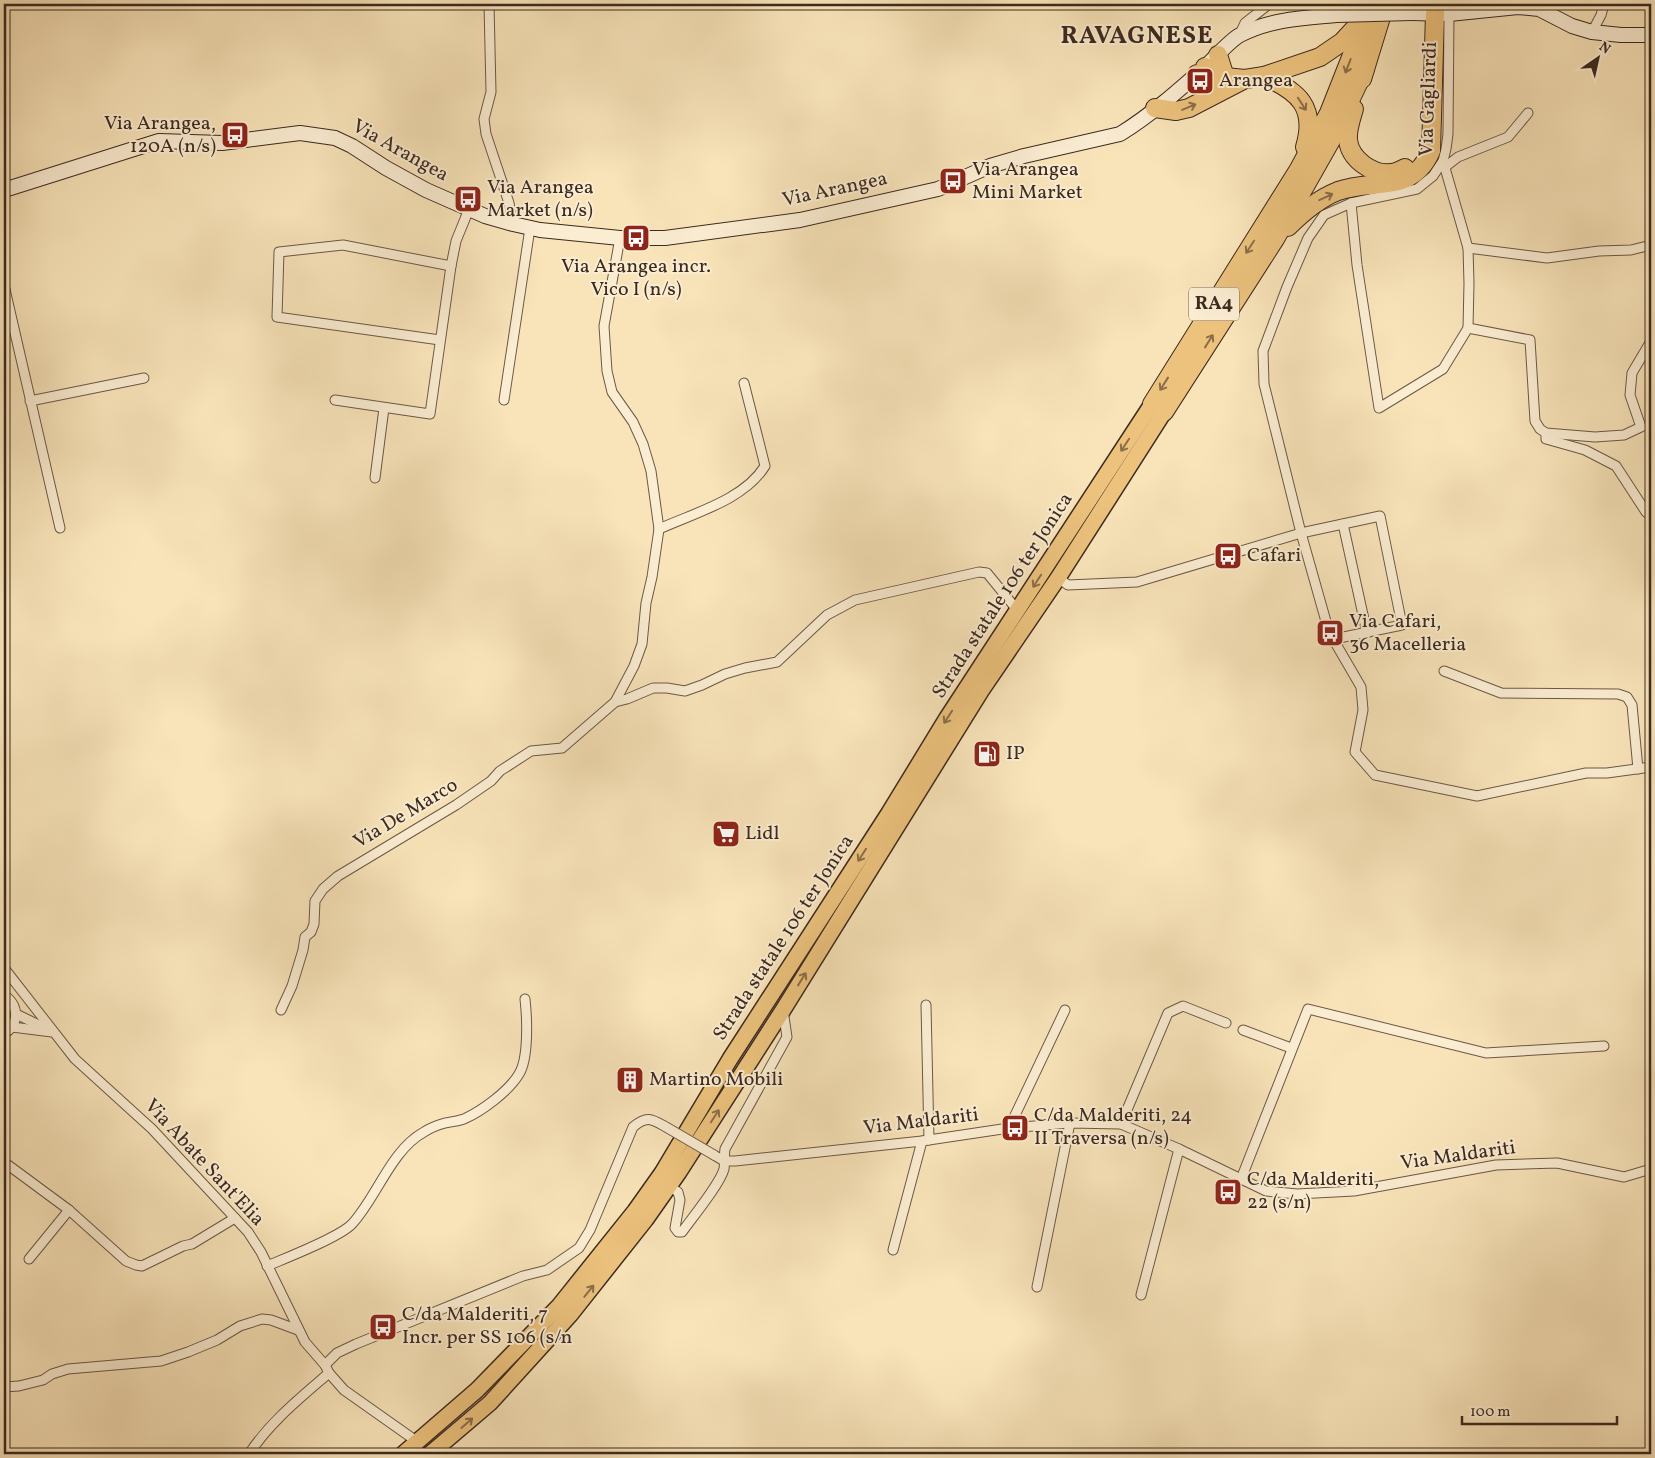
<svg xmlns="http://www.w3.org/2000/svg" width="1655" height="1458" viewBox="0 0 1655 1458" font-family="Vollkorn,serif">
<rect width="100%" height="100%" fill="#f9e4ba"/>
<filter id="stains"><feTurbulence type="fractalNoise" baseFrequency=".004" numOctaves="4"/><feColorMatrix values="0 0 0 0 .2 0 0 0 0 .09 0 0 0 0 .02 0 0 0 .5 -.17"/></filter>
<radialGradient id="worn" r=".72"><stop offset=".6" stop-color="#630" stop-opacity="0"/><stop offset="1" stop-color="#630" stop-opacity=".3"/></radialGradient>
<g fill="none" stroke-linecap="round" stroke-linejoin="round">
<defs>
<g id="street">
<polyline points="489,4 491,92 484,119 486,134 509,203 513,224"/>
<polyline points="1592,32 1601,15 1604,4"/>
<polyline points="1239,36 1245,23 1269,4"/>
<polyline points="1443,161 1433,176 1417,189 1351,203 1324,215 1308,238 1287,287 1263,351 1264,384 1301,533 1329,632 1361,687 1363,710 1355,752 1375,775 1477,796 1586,773 1607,773 1651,767"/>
<polyline points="1445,167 1458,157 1508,137 1528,113"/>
<polyline points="1351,203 1357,265 1379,408 1443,369 1468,328 1469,283 1468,248 1443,161 1446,149 1448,134 1449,14"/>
<polyline points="1468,248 1547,258 1599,251 1631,250 1651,245"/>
<polyline points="4,285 60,528"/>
<polyline points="1468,328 1530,340 1535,421 1540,429 1546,433 1595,437 1624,435 1641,427 1630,395 1632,373 1651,341"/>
<polyline points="440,340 277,317 279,252 343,245 451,266"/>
<polyline points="335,400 430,414 451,266 456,241 469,209"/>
<polyline points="504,400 530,228"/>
<polyline points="30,401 144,378"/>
<polyline points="1546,433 1546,439 1585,450 1616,466 1646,512 1651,516"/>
<polyline points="375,478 384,408"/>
<polyline points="1343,524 1367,633"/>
<path d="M 659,529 C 694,513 744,500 765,466 L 744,383"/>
<polyline points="1058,578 1068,585 1137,582 1301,533 1380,516 1402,625 1334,639"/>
<polyline points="1444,671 1501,693 1618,694 1627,697 1632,705 1638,769"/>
<polyline points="615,702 627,699 653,688 667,688 685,691 702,685 725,674 745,668 777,662 827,615 855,600 979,572 987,573 1018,611"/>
<polyline points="4,968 75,1059 152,1129 248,1232 261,1252 305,1342 325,1365 329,1373 344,1390 412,1438"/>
<path d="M 4,995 C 19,1005 20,1024 4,1034"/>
<polyline points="926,1005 929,1140"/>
<polyline points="281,1010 292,986 303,950 305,937 311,932 314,924 315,901 323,889 338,876 456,805 491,781 500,771 531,751 562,748 615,702 634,666 642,644 646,603 652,577 659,529 651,471 643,444 633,422 612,392 607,371 604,326 620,238"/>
<polyline points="16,1014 45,1028"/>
<polyline points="12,1027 52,1032"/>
<polyline points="1243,1030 1291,1048"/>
<polyline points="1121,1124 1168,1013 1183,1006 1226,1023"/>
<polyline points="1009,1128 1065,1010"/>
<polyline points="714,1155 724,1161 735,1161 922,1141 1009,1128 1070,1123 1121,1124 1179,1149 1266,1191 1297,1194 1354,1191 1496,1165 1557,1163 1624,1177 1651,1169"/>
<polyline points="4,1162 69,1210 126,1261 136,1265 142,1266 183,1246 192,1244 235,1218"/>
<polyline points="1241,1179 1308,1009 1486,1053 1604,1046"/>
<path d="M 669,1186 L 678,1192 L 680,1200 L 675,1228 L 678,1232 L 682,1232 C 692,1218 720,1184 724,1169 C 725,1163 724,1155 725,1149 L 787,1037 L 783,1010"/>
<polyline points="893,1250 922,1141"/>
<polyline points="29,1259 69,1210"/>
<path d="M 267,1266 C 286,1258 340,1237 352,1224 C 377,1197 391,1150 424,1132 C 430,1128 438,1125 445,1123 C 451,1122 458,1121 464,1119 C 482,1111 509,1091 519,1074 C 529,1058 527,1017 525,999"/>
<polyline points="1037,1287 1070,1123"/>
<polyline points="1141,1295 1179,1149"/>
<path d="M 325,1365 L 337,1353 L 356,1344 L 523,1276 L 547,1270 L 579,1248 L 590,1230 L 633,1127 C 647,1115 652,1119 666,1127"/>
<polyline points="4,1387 19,1386 43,1380 52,1374 68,1369 161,1361 188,1352 217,1340 240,1326 262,1319 271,1320 298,1330"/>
<path d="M 249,1454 C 270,1422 300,1398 329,1373"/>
</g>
<g id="secondary">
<polyline points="1412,13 1449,14 1518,7 1539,9 1572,26 1592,32 1621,35 1651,35"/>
<path d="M 4,190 L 159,141 L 222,143 L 300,133 L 335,138 L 352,146 L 386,168 L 426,190 L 485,216 L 513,224 L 540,230 L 620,238 L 665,238 L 800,220 L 938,189 L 990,166 L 1024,156 L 1120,134 C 1151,115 1179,90 1206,66 C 1216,57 1229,41 1240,35 C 1271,19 1303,18 1336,15"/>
</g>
<g id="primary">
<polyline points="403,1454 477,1390 559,1306 635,1211 662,1173 730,1059 889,813 947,718 1152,404"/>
<polyline points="430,1454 490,1403 570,1315 646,1219 679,1172 783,1010 981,691 1058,578 1164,412"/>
</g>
<g id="highway">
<polyline points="1218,55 1225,77"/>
<polyline points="1205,67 1225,77 1245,79"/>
<polyline points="1197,74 1206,84 1219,91"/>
<path d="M 1264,76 C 1298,91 1317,107 1305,147"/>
<polyline points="1362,79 1385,4"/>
<polyline points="1155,108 1176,111 1189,108 1245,79 1264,76 1320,57 1342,42 1354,29 1362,24"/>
<path d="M 1354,109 C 1351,119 1347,130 1348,140 C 1350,159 1372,175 1391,173 C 1395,173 1401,170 1405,168"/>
<path d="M 1288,227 C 1303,212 1318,199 1338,191 C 1374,178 1412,195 1431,151 L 1435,13"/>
<polyline points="1152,404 1299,169 1329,113 1365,22 1371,4"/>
<polyline points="1164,412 1275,239 1330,142 1365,69"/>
</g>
</defs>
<use href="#street" stroke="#6b5846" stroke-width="11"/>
<use href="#secondary" stroke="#3c2a20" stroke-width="16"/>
<use href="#primary" stroke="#3c2a20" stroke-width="18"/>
<use href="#highway" stroke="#3c2a20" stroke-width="20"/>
<use href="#street" stroke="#fbedd2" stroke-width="9"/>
<use href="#secondary" stroke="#fbedd2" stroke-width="14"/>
<use href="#primary" stroke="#ecc27d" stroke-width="15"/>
<use href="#highway" stroke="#ecc27d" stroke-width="18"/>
<defs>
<polyline id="street-bridge" points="666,1127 714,1155"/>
<polyline id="secondary-bridge" points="1336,15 1412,13"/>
</defs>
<use href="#street-bridge" stroke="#6b5846" stroke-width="11" stroke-linecap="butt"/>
<use href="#secondary-bridge" stroke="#3c2a20" stroke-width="16" stroke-linecap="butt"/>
<use href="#street-bridge" stroke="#fbedd2" stroke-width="9"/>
<use href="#secondary-bridge" stroke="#fbedd2" stroke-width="14"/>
</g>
<defs><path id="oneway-shaft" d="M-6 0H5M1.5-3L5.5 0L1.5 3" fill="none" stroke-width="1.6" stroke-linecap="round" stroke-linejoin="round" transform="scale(1.25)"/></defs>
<g stroke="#8b6e4a">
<use href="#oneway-shaft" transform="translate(1348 66) rotate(111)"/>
<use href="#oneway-shaft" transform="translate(1302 104) rotate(57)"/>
<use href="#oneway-shaft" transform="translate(1189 107) rotate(-22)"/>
<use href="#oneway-shaft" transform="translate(1326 197) rotate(-25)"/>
<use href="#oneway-shaft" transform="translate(1250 247) rotate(123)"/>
<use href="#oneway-shaft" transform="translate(1209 341) rotate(-58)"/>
<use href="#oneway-shaft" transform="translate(1164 384) rotate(122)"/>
<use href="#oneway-shaft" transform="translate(1125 445) rotate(123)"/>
<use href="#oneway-shaft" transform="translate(1037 581) rotate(123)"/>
<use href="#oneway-shaft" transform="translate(948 717) rotate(123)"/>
<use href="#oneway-shaft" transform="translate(862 855) rotate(123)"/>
<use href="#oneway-shaft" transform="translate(802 979) rotate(-58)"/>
<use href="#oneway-shaft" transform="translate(715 1116) rotate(-57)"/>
<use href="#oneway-shaft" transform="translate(589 1291) rotate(-51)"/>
<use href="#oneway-shaft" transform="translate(467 1423) rotate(-41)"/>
</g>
<defs>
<symbol id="bus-square" viewBox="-11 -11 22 22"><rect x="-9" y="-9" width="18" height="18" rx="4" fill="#8f2418" stroke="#fbedd2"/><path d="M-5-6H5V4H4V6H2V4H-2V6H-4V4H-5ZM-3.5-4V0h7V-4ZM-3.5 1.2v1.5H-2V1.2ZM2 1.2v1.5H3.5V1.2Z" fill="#fff"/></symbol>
<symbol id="fuel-square" viewBox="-11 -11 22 22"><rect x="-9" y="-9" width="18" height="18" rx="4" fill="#8f2418" stroke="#fbedd2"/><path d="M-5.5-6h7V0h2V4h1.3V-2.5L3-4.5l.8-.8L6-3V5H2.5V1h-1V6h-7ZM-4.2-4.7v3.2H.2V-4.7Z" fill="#fff"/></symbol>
<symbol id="supermarket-square" viewBox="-11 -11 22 22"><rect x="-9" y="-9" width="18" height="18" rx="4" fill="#8f2418" stroke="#fbedd2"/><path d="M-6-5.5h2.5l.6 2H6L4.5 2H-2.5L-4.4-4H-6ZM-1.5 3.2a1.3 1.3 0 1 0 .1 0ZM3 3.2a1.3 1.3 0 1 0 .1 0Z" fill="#fff"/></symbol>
<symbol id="building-square" viewBox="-11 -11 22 22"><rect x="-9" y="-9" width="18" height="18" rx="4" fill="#8f2418" stroke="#fbedd2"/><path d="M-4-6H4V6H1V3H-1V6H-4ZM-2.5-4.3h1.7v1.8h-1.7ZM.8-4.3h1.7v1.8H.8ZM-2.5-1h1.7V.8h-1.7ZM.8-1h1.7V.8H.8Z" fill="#fff"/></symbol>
</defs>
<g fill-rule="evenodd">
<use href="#bus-square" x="1184" y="65" width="32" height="32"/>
<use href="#bus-square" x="219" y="119" width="32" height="32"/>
<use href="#bus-square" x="937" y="165" width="32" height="32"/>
<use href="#bus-square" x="452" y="183" width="32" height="32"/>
<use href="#bus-square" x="620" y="222" width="32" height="32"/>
<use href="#bus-square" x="1212" y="540" width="32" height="32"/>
<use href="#bus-square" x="1314" y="617" width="32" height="32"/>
<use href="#fuel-square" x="971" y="738" width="32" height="32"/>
<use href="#supermarket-square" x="710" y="818" width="32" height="32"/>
<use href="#building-square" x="614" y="1064" width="32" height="32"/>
<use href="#bus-square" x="999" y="1112" width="32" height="32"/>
<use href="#bus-square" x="1212" y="1176" width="32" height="32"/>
<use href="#bus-square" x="367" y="1311" width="32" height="32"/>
</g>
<g text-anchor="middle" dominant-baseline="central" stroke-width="4" stroke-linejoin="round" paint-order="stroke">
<rect fill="#fbedd2" stroke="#756455" stroke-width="1" x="1189" y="287.5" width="50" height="33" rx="4"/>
<g font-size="19" font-weight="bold" fill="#3c2a20">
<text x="1214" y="304">RA4</text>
</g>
<g font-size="20" fill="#3c2a20" stroke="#fbedd2" text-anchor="start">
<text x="1219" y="81">Arangea</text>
<text x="216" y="124" text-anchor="end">Via Arangea,<tspan x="216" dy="23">120A (n/s)</tspan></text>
<text x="972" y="170">Via Arangea<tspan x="972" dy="23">Mini Market</tspan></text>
<text x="487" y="188">Via Arangea<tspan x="487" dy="23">Market (n/s)</tspan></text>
<text x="636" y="267" text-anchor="middle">Via Arangea incr.<tspan x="636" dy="23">Vico I (n/s)</tspan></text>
<text x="1247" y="556">Cafari</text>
<text x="1349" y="622">Via Cafari,<tspan x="1349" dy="23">36 Macelleria</tspan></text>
<text x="1006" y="754">IP</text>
<text x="745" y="834">Lidl</text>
<text x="649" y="1080">Martino Mobili</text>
<text x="1034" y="1116">C/da Malderiti, 24<tspan x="1034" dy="23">II Traversa (n/s)</tspan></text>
<text x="1247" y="1180">C/da Malderiti,<tspan x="1247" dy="23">22 (s/n)</tspan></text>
<text x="402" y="1315">C/da Malderiti, 7<tspan x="402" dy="23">Incr. per SS 106 (s/n</tspan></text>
</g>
<g font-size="20" fill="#3c2a20" stroke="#fbedd2">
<text transform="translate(1429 99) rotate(-88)">Via Gagliardi</text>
<text transform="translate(400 151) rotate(29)">Via Arangea</text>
<text transform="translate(835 190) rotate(-12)">Via Arangea</text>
<text transform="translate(1003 596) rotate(-57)">Strada statale 106 ter Jonica</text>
<text transform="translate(406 814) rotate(-31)">Via De Marco</text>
<text transform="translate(784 938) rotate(-57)">Strada statale 106 ter Jonica</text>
<text transform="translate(921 1122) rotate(-7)">Via Maldariti</text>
<text transform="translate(1458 1156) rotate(-8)">Via Maldariti</text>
<text transform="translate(204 1163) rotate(47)">Via Abate Sant'Elia</text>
</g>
<g font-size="25" font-weight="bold" letter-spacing="1" fill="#3c2a20" stroke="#fbedd2">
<text x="1137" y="36">RAVAGNESE</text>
</g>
</g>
<rect width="1655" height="1458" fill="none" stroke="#f9e4ba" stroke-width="20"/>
<rect x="5" y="5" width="1645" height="1448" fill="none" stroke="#3c2a20" stroke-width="2.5"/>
<rect x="10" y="10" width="1635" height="1438" fill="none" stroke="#3c2a20"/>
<g transform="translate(1598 58) rotate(34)" stroke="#fbedd2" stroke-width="4" paint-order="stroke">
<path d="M0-4L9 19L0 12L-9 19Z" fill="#3c2a20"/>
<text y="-8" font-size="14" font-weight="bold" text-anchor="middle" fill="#3c2a20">N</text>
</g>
<path d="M1462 1416v8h155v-8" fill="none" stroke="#3c2a20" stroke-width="2.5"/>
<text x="1470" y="1416" font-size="15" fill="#3c2a20" stroke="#fbedd2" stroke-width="4" paint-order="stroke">100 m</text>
<rect width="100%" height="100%" filter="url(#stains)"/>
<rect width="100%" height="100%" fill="url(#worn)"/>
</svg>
